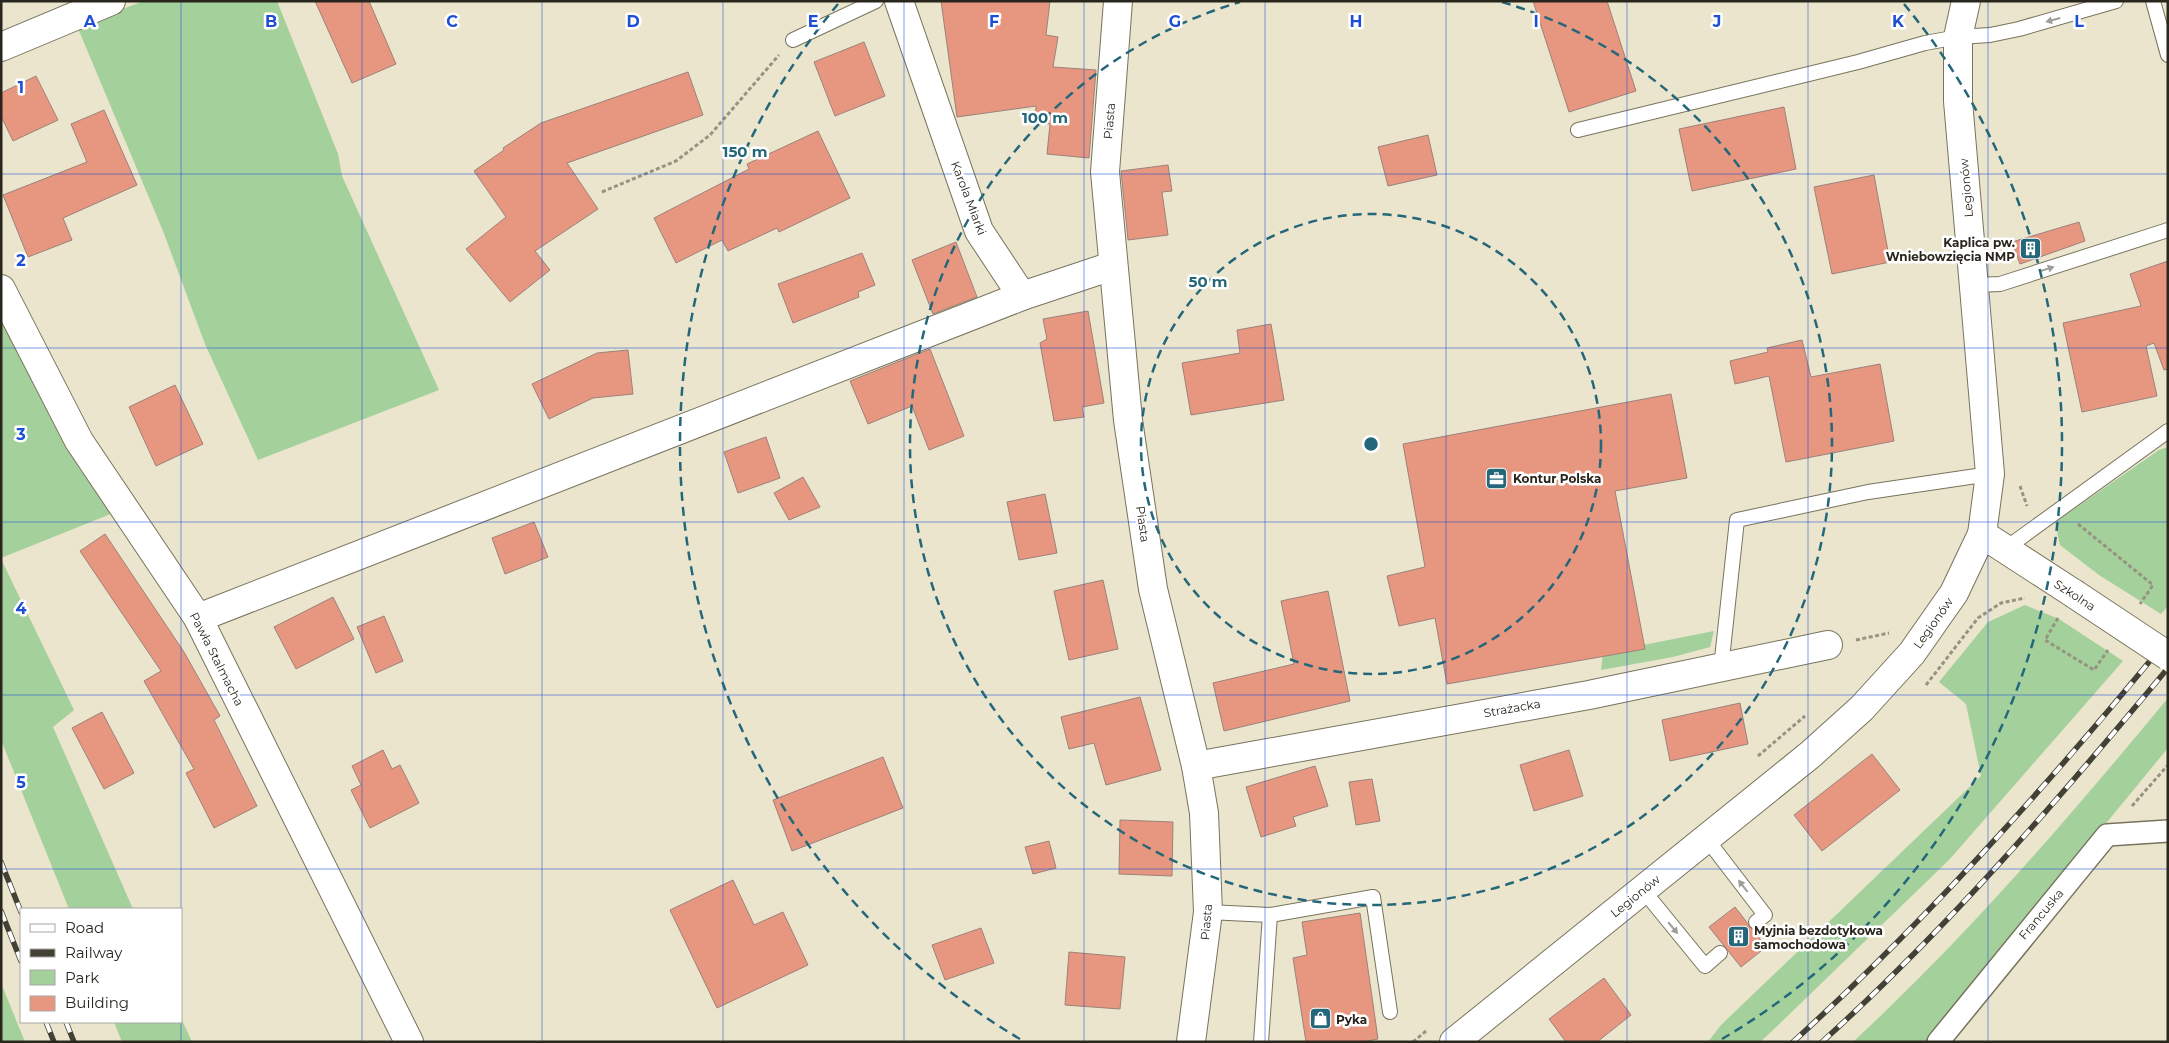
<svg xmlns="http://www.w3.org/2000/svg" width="2169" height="1043" viewBox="0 0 2169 1043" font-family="Montserrat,sans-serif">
<rect width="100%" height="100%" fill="#eae5cc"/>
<g fill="#a4d09c">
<polygon points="144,1 277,1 338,154 342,176 439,390 258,460 205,344 163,231 77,26"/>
<polygon points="1,308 113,513 1,558"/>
<polygon points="2168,447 2168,606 2161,614 2099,575 2060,545 2055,522 2159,450"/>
<polygon points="1,559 74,710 53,727 133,909 69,909 1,740"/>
<polygon points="2025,605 2059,619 2123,661 1949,860 1771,1032 1760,1042 1708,1042 1721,1025 1981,776 1966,704 1939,682 1988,622"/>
<polygon points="1714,631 1710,647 1673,657 1601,670 1603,653"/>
<path d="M 2168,698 L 2168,748 L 1926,1042 L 1853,1042 C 1967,936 2069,818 2168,698 Z"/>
<polygon points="1,983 25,1042 1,1042"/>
<polygon points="181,1018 192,1042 122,1042 114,1022 181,1022"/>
</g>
<g fill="#e7967f" stroke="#9c827b">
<polygon points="315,1 369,1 396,64 352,83"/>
<polygon points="941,1 1050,1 1046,35 1058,37 1053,67 1096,70 1089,158 1047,154 1050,124 1035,122 1036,106 957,117"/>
<polygon points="1533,1 1607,1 1636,91 1569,112"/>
<polygon points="864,42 885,96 835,116 814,62"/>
<polygon points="688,72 703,115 567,163 598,209 535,251 550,270 510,302 466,249 506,217 474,171 504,150 503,148 541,123"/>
<polygon points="36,76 58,120 13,141 1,116 1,93"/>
<polygon points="1784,107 1796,169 1692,191 1679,129"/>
<polygon points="104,110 137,185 63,218 72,240 28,257 3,195 87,162 71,124"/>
<polygon points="818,131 850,198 779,232 777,228 728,251 722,240 676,263 654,218 749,169 747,164"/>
<polygon points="1428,135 1437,175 1388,186 1378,147"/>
<polygon points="1168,165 1172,191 1162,192 1168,235 1128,240 1121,171"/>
<polygon points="1874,175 1890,262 1832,274 1814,187"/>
<polygon points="2079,222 2085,241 2020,264 2012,242"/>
<polygon points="956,242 977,297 933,314 912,260"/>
<polygon points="862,253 875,285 858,292 859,297 793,323 778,284"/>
<polygon points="2168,261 2168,369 2164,370 2154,343 2146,346 2157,396 2082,412 2063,323 2141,306 2130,274"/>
<polygon points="1088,311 1104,403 1082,407 1084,417 1054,421 1040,343 1047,339 1043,319"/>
<polygon points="1271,324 1284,400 1191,415 1182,363 1240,353 1237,330"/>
<polygon points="1802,340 1811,377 1880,364 1894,441 1786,462 1769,376 1735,384 1730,361 1768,352 1767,348"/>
<polygon points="930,349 964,436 929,450 912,406 868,424 850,381"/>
<polygon points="628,350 633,394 593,398 549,419 532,384 597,353"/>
<polygon points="175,385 203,444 156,466 129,407"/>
<polygon points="1671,394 1687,478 1615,491 1645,649 1447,684 1435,618 1399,626 1387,576 1425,567 1403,444"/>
<polygon points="766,437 780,478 738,493 724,452"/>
<polygon points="803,477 820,507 789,520 774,493"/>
<polygon points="1045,494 1057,553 1019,560 1007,502"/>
<polygon points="534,522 548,557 505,574 492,538"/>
<polygon points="105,534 184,652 220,716 214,720 257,806 214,828 186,773 194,769 144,681 161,671 80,551"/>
<polygon points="1103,580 1118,649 1069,660 1054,591"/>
<polygon points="1328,591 1350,701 1224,731 1213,683 1294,664 1281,601"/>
<polygon points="333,597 354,639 296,669 274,627"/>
<polygon points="384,616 403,661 376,673 357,627"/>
<polygon points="1140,697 1161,770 1106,785 1094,743 1069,749 1061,717"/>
<polygon points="1740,703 1748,744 1670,761 1662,720"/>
<polygon points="102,712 134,773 104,789 72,728"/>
<polygon points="383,750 392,769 400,765 419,803 370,828 351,790 361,785 352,766"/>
<polygon points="1569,750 1583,796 1534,811 1520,765"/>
<polygon points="1872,754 1900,790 1822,851 1794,815"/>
<polygon points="883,757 903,808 792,851 773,800"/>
<polygon points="1315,766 1328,806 1293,817 1296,826 1261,837 1246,787"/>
<polygon points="1372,779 1380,821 1356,825 1349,782"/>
<polygon points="1120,820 1173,822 1172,876 1119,874"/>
<polygon points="1049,841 1056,868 1033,874 1025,847"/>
<polygon points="733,880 754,925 783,912 808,965 717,1008 670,910"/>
<polygon points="1735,907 1766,947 1741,967 1709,927"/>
<polygon points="1360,913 1378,1039 1362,1042 1306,1042 1293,958 1307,955 1302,922"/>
<polygon points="981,928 994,963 945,980 932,945"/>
<polygon points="1069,952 1125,957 1120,1009 1065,1005"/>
<polygon points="1604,978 1631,1015 1597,1042 1566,1042 1549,1019"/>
</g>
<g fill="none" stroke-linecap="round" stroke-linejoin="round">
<defs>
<g id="service">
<polyline points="2153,1 2168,55"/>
<polyline points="793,40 876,1"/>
<polyline points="1578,130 1858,62 1925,43 1958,37 1990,35 2019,29 2116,1"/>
<polyline points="1974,285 2000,284 2168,230"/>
<polyline points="2005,549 2168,431"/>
<polyline points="1721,668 1737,520 1868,492 1990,474"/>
<polyline points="1706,838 1765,915 1756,922"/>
<polyline points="1643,890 1705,966 1720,953"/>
<polyline points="1208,912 1270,915 1261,1042"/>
<polyline points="1270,915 1373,897 1390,1012"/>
</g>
<polyline id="pedestrian" points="1938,1042 2107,835 2168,831"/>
<g id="minor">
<polyline points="899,1 979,231 1022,296 1112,266"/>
<polyline points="1118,1 1105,172 1128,420 1153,589 1196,766 1204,813 1208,912 1191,1042"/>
<polyline points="1,47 111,1"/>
<polyline points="1,289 79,441 198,618 409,1042"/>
<polyline points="198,618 1022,296"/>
<polyline points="1196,766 1589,695 1828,645"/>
</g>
<g id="tertiary">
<polyline points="1982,534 2073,593"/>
<polyline points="1454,1042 1811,754 1862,708 1912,653 1954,593 1982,534 1990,474 1958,101 1958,37 1966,1"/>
</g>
</defs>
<use href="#service" stroke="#78735d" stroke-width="16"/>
<use href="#pedestrian" stroke="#78735d" stroke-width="24"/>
<use href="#minor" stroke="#78735d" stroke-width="30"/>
<use href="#tertiary" stroke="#78735d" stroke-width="30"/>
<g stroke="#969380" stroke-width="3" stroke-dasharray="4 2.5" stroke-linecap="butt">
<polyline points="602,192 676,161 710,135 779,55"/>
<polyline points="2020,486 2027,506"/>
<polyline points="2078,524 2153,585 2140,604"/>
<polyline points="2058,618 2045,640 2094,670 2108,650"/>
<polyline points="1856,640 1889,633"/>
<polyline points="1926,685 1978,618 2001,603 2025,598"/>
<polyline points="1758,756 1805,716"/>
<polyline points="2132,806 2168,765"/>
<polyline points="1413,1042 1426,1031"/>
</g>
<use href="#service" stroke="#fff" stroke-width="14"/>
<use href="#pedestrian" stroke="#fff" stroke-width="21"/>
<use href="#minor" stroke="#fff" stroke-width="28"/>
<use href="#tertiary" stroke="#fff" stroke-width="28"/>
<defs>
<g id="rail">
<polyline points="1,862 21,912"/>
<polyline points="1,911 21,961"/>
<polyline points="46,1022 54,1042"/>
<polyline points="66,1022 74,1042"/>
<path d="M 1793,1042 C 1929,918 2052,781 2168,639"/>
<path d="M 1822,1042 C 1948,928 2059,799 2168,668"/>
</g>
</defs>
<use href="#rail" stroke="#434135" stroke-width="5.5"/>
<use href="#rail" stroke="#fff" stroke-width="4" stroke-dasharray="11" stroke-linecap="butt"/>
<defs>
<polyline id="tertiary-bridge" points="2073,593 2168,656"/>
</defs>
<use href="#tertiary-bridge" stroke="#78735d" stroke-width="30" stroke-linecap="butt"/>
<use href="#tertiary-bridge" stroke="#fff" stroke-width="28"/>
</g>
<defs><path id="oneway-solid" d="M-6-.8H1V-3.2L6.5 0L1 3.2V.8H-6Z" transform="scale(1.25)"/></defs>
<g fill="#9e9d99">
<use href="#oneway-solid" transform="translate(2053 20) rotate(165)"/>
<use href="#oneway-solid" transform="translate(2047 269) rotate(-18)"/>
<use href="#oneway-solid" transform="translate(1743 886) rotate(-128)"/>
<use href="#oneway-solid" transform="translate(1673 928) rotate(50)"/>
</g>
<path fill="none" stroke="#1d4ed8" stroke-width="1" stroke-opacity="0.55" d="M 181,1 L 181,909M 362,1 L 362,1042M 542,1 L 542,1042M 723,1 L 723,1042M 904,1 L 904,1042M 1084,1 L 1084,1042M 1265,1 L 1265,1042M 1446,1 L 1446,1042M 1627,1 L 1627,1042M 1808,1 L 1808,1042M 1988,1 L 1988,1042M 1,174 L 2168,174M 1,348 L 2168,348M 1,522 L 2168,522M 1,695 L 2168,695M 1,869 L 2168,869M 181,1022 L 181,1042"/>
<g fill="none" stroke="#25677a" stroke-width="2.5" stroke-dasharray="9 6">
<circle cx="1371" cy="444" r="230"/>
<path d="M1502 2A461 461 0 1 1 1240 2"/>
<path d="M1020 1039A691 691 0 0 1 838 4M1904 4A691 691 0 0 1 1722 1039"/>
</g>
<defs>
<symbol id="building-square" viewBox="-11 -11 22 22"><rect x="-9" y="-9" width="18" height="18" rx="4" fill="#25677a" stroke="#fff"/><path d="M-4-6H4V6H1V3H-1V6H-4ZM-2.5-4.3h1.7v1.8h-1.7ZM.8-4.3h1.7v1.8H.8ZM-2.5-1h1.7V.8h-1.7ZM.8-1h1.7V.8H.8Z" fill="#fff"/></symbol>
<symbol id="office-square" viewBox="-11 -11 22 22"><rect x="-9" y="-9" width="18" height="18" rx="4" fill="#25677a" stroke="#fff"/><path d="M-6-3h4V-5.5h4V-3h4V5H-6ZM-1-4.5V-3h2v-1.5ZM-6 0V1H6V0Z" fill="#fff"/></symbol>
<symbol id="shop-square" viewBox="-11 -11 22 22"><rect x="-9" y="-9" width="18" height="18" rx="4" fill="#25677a" stroke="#fff"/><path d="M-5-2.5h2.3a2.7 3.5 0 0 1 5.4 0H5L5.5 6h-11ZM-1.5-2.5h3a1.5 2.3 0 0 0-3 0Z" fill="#fff"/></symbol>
</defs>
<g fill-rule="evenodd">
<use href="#building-square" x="2018" y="236" width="25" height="25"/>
<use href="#office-square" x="1484" y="466" width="25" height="25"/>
<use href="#building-square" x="1726" y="924" width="25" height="25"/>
<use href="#shop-square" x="1308" y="1006" width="25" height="25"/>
</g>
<g text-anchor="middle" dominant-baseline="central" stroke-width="5" stroke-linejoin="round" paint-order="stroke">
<g font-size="12" fill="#28261d" stroke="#fff">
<text transform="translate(1109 121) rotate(-85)">Piasta</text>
<text transform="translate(1966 188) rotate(-95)">Legionów</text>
<text transform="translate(969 198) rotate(69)">Karola Miarki</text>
<text transform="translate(1143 524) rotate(82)">Piasta</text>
<text transform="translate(2075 595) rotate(33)">Szkolna</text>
<text transform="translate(1933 623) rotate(-55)">Legionów</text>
<text transform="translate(217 659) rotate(63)">Pawła Stalmacha</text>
<text transform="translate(1512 708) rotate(-10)">Strażacka</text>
<text transform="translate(1635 896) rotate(-39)">Legionów</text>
<text transform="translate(2041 914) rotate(-50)">Francuska</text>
<text transform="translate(1206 922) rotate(-85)">Piasta</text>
</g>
<g font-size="12" font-weight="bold" fill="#28261d" stroke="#fff" text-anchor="start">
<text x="2015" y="242" text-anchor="end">Kaplica pw.<tspan x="2015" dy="14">Wniebowzięcia NMP</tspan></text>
<text x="1513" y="478">Kontur Polska</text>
<text x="1754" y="930">Myjnia bezdotykowa<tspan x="1754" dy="14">samochodowa</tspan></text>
<text x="1336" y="1019">Pyka</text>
</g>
</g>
<g font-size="16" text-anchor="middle" font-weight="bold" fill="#1d4ed8" stroke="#fff" stroke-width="5" stroke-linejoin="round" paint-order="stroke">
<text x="90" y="27">A</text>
<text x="271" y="27">B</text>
<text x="452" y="27">C</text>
<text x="633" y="27">D</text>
<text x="813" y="27">E</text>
<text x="994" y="27">F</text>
<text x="1175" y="27">G</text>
<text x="1356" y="27">H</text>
<text x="1536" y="27">I</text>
<text x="1717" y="27">J</text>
<text x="1898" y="27">K</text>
<text x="2079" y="27">L</text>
<text x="21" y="93">1</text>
<text x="21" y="266">2</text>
<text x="21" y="440">3</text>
<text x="21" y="614">4</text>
<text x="21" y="788">5</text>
</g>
<circle cx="1371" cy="444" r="8" fill="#25677a" stroke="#fff" stroke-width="2.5"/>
<g font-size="15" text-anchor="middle" font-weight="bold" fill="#25677a" stroke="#fff" stroke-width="5" stroke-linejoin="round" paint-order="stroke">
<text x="1045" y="123">100 m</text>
<text x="745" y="157">150 m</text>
<text x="1208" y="287">50 m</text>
</g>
<rect width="2169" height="1043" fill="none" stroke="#28261d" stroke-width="5"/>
<rect x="20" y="908" width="162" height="115" fill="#ffffff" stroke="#a9a8a5"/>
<rect x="30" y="924" width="25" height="8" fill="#ffffff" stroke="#a9a8a5"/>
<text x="65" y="933" font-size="15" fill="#28261d">Road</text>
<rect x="30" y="949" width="25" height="8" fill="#434135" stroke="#a9a8a5"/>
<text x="65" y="958" font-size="15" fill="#28261d">Railway</text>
<rect x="30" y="970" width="25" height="15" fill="#a4d09c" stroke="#a9a8a5"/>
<text x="65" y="983" font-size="15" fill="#28261d">Park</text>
<rect x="30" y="996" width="25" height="15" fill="#e7967f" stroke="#a9a8a5"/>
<text x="65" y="1008" font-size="15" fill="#28261d">Building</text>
</svg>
